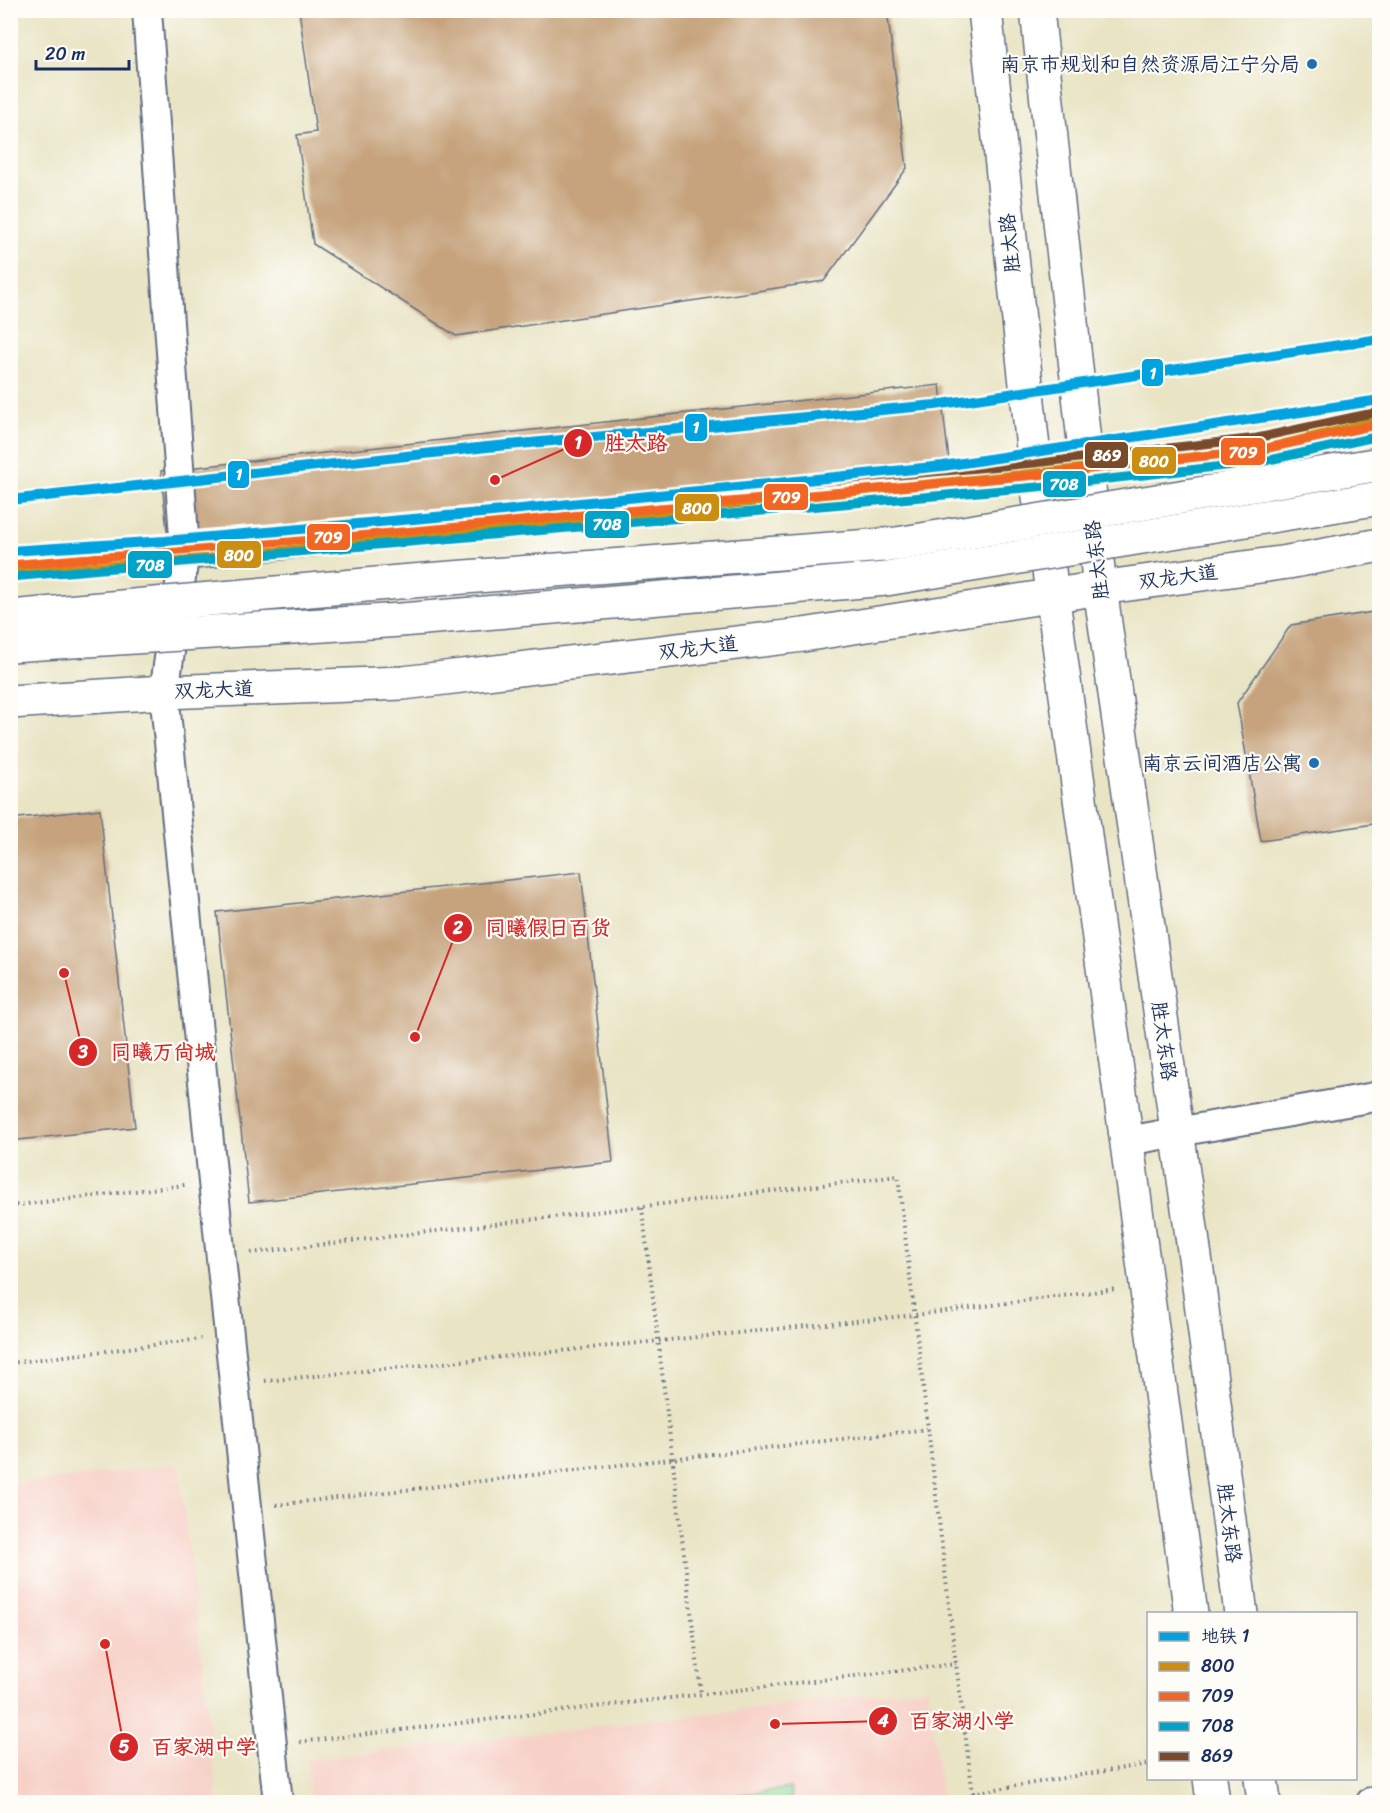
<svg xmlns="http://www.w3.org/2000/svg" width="1390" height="1813" viewBox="0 0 1390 1813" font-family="Sriracha,'LXGW WenKai TC',sans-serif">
<rect width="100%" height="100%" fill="#fdfcf7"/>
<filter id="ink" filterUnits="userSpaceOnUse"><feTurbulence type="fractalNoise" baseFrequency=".0167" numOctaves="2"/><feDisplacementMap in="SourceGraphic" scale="12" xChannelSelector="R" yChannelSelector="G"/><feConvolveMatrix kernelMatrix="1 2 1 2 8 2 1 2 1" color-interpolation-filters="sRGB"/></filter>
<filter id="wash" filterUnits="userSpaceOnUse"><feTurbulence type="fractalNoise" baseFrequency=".008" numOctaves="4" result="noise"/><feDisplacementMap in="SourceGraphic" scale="24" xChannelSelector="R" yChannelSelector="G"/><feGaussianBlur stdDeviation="1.35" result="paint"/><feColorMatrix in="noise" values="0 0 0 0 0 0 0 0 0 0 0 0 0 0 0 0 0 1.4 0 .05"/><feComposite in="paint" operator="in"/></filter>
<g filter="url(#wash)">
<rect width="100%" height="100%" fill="#e9e4c4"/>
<g fill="#f7d1c8">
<polygon points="179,1464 218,1802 11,1802 11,1485"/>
<polygon points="928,1688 942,1802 311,1802 307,1760"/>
</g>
<polygon fill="#8dd793" stroke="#548378" stroke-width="1.5" points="790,1788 792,1802 682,1802"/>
<g id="blocks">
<g fill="#c6a37d">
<polygon points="299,10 887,10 907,168 824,281 456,336 313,244 297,135 316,132"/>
<polygon points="940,385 952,486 171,572 161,471"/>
<polygon points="1380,611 1380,823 1261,841 1237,703 1291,625"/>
<polygon points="100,809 135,1127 10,1141 10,819"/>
<polygon points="581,872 613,1162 249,1202 217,912"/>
</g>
</g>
</g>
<g filter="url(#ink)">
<use href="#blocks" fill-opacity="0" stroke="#636e82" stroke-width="1.5"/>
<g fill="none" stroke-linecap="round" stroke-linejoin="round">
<defs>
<g id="street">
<polyline points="147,10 185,551 164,692 213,1182 278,1802"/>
<polyline points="1127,1141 1380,1096"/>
<polyline points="1371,1802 1380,1801"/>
</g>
<g id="secondary">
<polyline points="985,10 1036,475 1191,1614"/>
<polyline points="1037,10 1100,588 1198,1278 1241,1614"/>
<polyline points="1210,1778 1213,1802"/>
<polyline points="1261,1778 1264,1802"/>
</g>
<g id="highway">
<polyline points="10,565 1036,475 1259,450 1380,424"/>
<polyline points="10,702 164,692 403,683 803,635 1100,588 1288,562 1380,545"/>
</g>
</defs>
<use href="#street" stroke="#636e82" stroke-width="32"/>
<use href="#secondary" stroke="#636e82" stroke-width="36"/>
<use href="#highway" stroke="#636e82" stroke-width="36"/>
<g stroke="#636e82" stroke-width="4" stroke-dasharray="1.5 4.5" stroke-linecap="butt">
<polyline points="10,1206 185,1185"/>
<polyline points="642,1207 701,1694"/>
<polyline points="251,1253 898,1176 956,1664 974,1802"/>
<polyline points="10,1363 201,1339"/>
<polyline points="265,1381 915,1315 1116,1289"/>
<polyline points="276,1505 928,1429"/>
<polyline points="300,1742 956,1664"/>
<polyline points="973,1793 1148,1764"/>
</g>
<use href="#street" stroke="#fff" stroke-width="28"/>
<use href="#secondary" stroke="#fff" stroke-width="33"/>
<use href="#highway" stroke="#fff" stroke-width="33"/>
<defs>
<g id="highway-bridge">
<polyline points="10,617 399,582 897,544 1380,464"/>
<polyline points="10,645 401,620 886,579 1380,498"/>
</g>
</defs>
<use href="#highway-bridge" stroke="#636e82" stroke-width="36" stroke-linecap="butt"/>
<use href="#highway-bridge" stroke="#fff" stroke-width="33"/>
<defs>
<polyline id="bus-1" points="10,573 209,558 1259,450 1380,420"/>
<polyline id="bus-2" points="10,565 1036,475 1259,450 1380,424"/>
<polyline id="bus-3" points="11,577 1037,487 1260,462 1380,436"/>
<polyline id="bus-4" points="10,553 1035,463 1257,438 1377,412"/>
</defs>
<use href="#bus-1" stroke="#fdfcf7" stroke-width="14"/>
<use href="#bus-2" stroke="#fdfcf7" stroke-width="14"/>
<use href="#bus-3" stroke="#fdfcf7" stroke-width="14"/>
<use href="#bus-4" stroke="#fdfcf7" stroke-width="14"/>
<use href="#bus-1" stroke="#cb8e13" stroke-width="9"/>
<use href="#bus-2" stroke="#f26522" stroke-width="9"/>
<use href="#bus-3" stroke="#01a3c8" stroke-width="9"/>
<use href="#bus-4" stroke="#7a4b2a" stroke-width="9"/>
<defs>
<g id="metro-1">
<polyline points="10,500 487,447 935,405 1380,339"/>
<polyline points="10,551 165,541 492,512 943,466 1380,400"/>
</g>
</defs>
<use href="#metro-1" stroke="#fdfcf7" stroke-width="15"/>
<use href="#metro-1" stroke="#00a2df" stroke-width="10"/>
</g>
</g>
<g fill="#1f6fb2" stroke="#fdfcf7" stroke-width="2">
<circle cx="1312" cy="64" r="6"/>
<circle cx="1314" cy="763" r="6"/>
</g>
<g text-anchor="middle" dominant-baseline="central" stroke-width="4.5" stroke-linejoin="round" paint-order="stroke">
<g font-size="20" fill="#1b2f5e" stroke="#fdfcf7" text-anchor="end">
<text x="1300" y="64">南京市规划和自然资源局江宁分局</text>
<text x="1302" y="763">南京云间酒店公寓</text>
</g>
<g font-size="20" fill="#1b2f5e" stroke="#fdfcf7">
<text transform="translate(1010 243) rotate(-96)">胜太路</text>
<text transform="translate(1097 560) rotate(-97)">胜太东路</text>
<text transform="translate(1178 577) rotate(-8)">双龙大道</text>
<text transform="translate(698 648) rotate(-7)">双龙大道</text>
<text transform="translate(214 690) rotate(-2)">双龙大道</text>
<text transform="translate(1164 1041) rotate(82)">胜太东路</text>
<text transform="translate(1229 1523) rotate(83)">胜太东路</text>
</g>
</g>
<path fill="none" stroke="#d62828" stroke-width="2" d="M495 480L578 443M415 1037L458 928M64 973L83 1052M775 1724L883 1721M105 1644L124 1747"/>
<g fill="#d62828" stroke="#fdfcf7" stroke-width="2">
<circle cx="495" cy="480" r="6"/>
<circle cx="415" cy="1037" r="6"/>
<circle cx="64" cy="973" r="6"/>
<circle cx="775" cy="1724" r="6"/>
<circle cx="105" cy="1644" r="6"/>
<circle cx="578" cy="443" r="15"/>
<circle cx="458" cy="928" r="15"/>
<circle cx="83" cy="1052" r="15"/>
<circle cx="883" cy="1721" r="15"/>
<circle cx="124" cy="1747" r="15"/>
</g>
<g font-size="18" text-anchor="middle" font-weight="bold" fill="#fff">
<text x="578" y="449">1</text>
<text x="458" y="934">2</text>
<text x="83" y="1058">3</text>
<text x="883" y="1727">4</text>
<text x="124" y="1753">5</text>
</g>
<g font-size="21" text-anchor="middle" font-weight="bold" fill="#d62828" stroke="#fdfcf7" stroke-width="4.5" stroke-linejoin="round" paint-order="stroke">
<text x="636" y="450">胜太路</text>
<text x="548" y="935">同曦假日百货</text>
<text x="163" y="1059">同曦万尚城</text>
<text x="962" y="1728">百家湖小学</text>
<text x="204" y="1754">百家湖中学</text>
</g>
<g stroke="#fdfcf7" stroke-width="2">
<rect x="1141" y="358" width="23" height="29" rx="6" fill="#00a2df"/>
<rect x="684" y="413" width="24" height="29" rx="6" fill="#00a2df"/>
<rect x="1220" y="437" width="46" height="29" rx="6" fill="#f26522"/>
<rect x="1084" y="441" width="45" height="28" rx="6" fill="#7a4b2a"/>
<rect x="1131" y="446" width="46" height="29" rx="6" fill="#cb8e13"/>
<rect x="227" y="460" width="23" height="29" rx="6" fill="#00a2df"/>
<rect x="1042" y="470" width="45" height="28" rx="6" fill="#01a3c8"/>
<rect x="763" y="483" width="46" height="28" rx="6" fill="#f26522"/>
<rect x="674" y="493" width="46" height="29" rx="6" fill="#cb8e13"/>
<rect x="584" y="510" width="46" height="29" rx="6" fill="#01a3c8"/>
<rect x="306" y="523" width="45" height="28" rx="6" fill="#f26522"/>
<rect x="216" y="540" width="46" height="29" rx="6" fill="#cb8e13"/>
<rect x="127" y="550" width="46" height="29" rx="6" fill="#01a3c8"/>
</g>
<g font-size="16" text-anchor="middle" font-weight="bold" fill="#fff">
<text x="1153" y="379">1</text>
<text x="696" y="433">1</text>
<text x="1243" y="458">709</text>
<text x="1107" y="461">869</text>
<text x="1154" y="467">800</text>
<text x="239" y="480">1</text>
<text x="1064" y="490">708</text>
<text x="786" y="503">709</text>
<text x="697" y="514">800</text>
<text x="607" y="530">708</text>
<text x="328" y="543">709</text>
<text x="239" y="561">800</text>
<text x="150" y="571">708</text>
</g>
<rect width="1390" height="1813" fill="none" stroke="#fdfcf7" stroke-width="36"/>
<rect x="1147" y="1612" width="210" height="168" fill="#fdfcf7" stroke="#a3aaba" stroke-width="1.5"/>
<rect x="1159" y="1632" width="30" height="9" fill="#00a2df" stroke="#a3aaba" stroke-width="1.5"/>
<text x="1201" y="1642" font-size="18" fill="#1b2f5e">地铁 1</text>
<rect x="1159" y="1662" width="30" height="9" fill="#cb8e13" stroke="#a3aaba" stroke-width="1.5"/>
<text x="1201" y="1672" font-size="18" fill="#1b2f5e">800</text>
<rect x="1159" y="1692" width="30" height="9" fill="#f26522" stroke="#a3aaba" stroke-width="1.5"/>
<text x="1201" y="1702" font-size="18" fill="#1b2f5e">709</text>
<rect x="1159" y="1722" width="30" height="9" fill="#01a3c8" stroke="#a3aaba" stroke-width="1.5"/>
<text x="1201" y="1732" font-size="18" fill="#1b2f5e">708</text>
<rect x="1159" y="1752" width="30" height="9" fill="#7a4b2a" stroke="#a3aaba" stroke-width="1.5"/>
<text x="1201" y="1762" font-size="18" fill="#1b2f5e">869</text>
<path d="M36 60v9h93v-9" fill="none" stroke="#1b2f5e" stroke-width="3"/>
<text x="45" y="60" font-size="18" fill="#1b2f5e" stroke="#fdfcf7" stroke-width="4.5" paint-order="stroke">20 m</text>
</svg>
